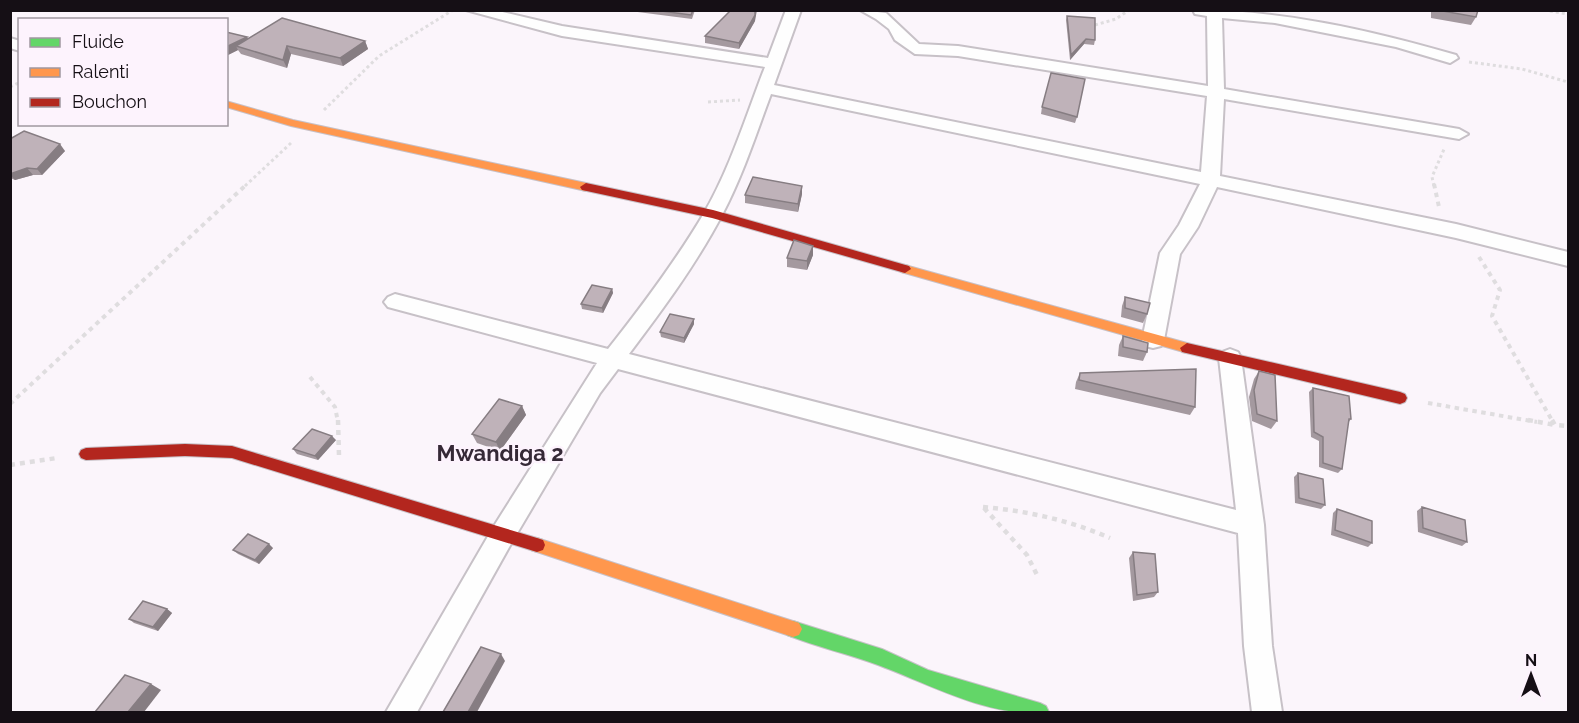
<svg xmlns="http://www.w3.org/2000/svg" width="1579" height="723" viewBox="0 0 1579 723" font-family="Raleway,sans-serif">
<rect width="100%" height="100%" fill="#fbf5fb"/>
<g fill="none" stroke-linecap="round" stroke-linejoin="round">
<defs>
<g id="street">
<path d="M 466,10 L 494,10 L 562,26 L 768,58 L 786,10 L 801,10 L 774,85 L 1201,172 L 1207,96 L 958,56 L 915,54 L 895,40 L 889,29 L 876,19 L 860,10 L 886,13 L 919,44 L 958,46 L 1208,86 L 1207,16 L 1195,14 L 1193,10 C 1282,10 1370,30 1456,55 L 1458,58 L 1450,63 L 1396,47 L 1275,23 L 1222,18 L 1224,89 L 1459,129 L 1468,134 L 1459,139 L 1224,99 L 1220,176 L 1456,224 L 1568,252 L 1568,266 L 1456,238 L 1217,187 L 1198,227 L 1180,254 L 1164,340 L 1161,346 L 1153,348 L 1145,346 L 1142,340 L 1160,253 L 1179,225 L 1200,184 L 771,94 C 756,134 743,175 723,213 C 697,263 663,309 629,354 L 1236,510 L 1219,358 L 1222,352 L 1230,349 L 1238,352 L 1241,358 L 1264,525 L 1272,646 L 1282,712 L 1252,712 L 1244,646 L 1238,533 L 618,369 L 600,393 L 512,542 L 417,712 L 386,712 L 494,526 L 597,363 L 388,307 L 384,302 L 388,297 L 395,294 L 608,349 C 642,306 675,262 703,215 C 730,169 746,116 765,67 L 562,36 Z"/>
<polygon points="10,38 20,41 20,51 10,48"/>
</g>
<path id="fast" d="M 793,621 L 882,649 L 928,670 L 1040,703 L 1046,706 L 1049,712 C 991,719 932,685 878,665 C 848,654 817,647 787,635 L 784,629 L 787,623 Z"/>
<g id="slow">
<polygon points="226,101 293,120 586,183 592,187 586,191 291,126 226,107"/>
<polygon points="905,265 1187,343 1194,348 1187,353 901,272 899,269 901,266"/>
<polygon points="537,538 793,621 799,623 802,629 799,635 793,637 537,552 531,550 529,545 531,540"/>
</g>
<g id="jam">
<polygon points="586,183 713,210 909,266 911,269 905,273 712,218 582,190 580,187"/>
<polygon points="1187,343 1400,392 1405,394 1407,398 1405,402 1400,404 1182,352 1180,348"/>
<polygon points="185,444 232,446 537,538 543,540 545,545 543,550 537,552 232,458 185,456 86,460 81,458 79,454 81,450 86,448"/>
</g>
</defs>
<use href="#street" stroke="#c7c1c7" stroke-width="4"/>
<use href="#fast" stroke="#c7c1c7" stroke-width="2"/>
<use href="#slow" stroke="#c7c1c7" stroke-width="2"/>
<use href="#jam" stroke="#c7c1c7" stroke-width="2"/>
<g stroke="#dfdddf" stroke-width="3" stroke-dasharray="3 3" stroke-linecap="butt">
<polyline points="1544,10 1568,14"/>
<polyline points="1095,25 1116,19 1129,10"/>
<polyline points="1469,62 1522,69 1568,82"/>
<polyline points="10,87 20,82"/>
<polyline points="708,102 740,100"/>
<polyline points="324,110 379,56 453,10"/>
<polyline points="245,186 291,143"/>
<polyline points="1434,186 1432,177 1445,147"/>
</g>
<g stroke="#dfdddf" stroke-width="4" stroke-dasharray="4.5 4.5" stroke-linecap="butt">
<polyline points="1434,184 1439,207"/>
<polyline points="1479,257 1500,290 1492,316 1553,422"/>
<polyline points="310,377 335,407 338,422"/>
<polyline points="1428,403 1537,422"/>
<polyline points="10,404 247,184"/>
</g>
<g stroke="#dfdddf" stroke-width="4.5" stroke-dasharray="5 5" stroke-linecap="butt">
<polyline points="338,420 339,456"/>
<polyline points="1528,420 1555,425"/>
<polyline points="1552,420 1555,425 1568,426"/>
<polyline points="10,465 57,458"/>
<path d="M 983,507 C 1027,511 1069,520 1110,538"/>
<polyline points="984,508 1027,555 1037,575"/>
</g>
<use href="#street" fill="#fefefe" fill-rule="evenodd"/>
<use href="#fast" fill="#63d668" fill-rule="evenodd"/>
<use href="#slow" fill="#ff974d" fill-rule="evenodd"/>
<use href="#jam" fill="#b3261e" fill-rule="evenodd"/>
</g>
<g fill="#a4999f">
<polygon points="622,10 695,10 692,19"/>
<polygon points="1431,10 1478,10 1476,17 1471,25 1431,18"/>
<polygon points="1067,16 1095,40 1094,45 1084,44 1070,60 1066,20"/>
<polygon points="755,21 739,49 705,43 705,36"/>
<polygon points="247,37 248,39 365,41 368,49 343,66 291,54 287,68 241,54 238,50 226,56"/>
<polygon points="1042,107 1077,117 1075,123 1041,114"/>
<polygon points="10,139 65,151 42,175 33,175 15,180 10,178"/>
<polygon points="802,186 802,194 798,212 745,203 745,195"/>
<polygon points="813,246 813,255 807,270 787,267 787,258"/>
<polygon points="612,289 613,293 603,313 582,309 581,304"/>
<polygon points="1125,297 1147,314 1143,323 1121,317 1122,306"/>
<polygon points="694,319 694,324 684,343 661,337 660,332"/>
<polygon points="1123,336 1147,352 1143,361 1118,356 1119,345"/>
<polygon points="1259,371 1277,421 1271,429 1252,421 1249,397 1254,379"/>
<polygon points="1080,373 1195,407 1190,415 1075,389 1076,382"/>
<polygon points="1313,388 1351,419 1348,423 1342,469 1338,473 1319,467 1319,441 1311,437 1309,392"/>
<polygon points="522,406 526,415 500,451 477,443 472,434"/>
<polygon points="336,440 318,460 297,454 293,449"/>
<polygon points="1298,473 1325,505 1321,509 1295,503 1294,477"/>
<polygon points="1422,507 1467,542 1462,546 1418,532 1417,511"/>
<polygon points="1337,509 1372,543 1368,547 1331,535 1333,513"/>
<polygon points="273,548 259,564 238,554 233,550"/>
<polygon points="1133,552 1158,592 1154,597 1133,601 1129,558"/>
<polygon points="167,609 172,613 158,631 134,623 129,619"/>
</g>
<g fill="#867d82">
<polygon points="755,10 757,10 755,21 739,49 739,43"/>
<polygon points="247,37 250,43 236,46 238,50 226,56 226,47"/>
<polygon points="1086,39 1084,44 1070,60 1071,55"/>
<polygon points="365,41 368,49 343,66 340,58"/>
<polygon points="287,46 291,54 287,68 283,60"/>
<polygon points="60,144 65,151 42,175 37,169"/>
<polygon points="27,168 33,175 15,180 10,175 10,174"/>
<polygon points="802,186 802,194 798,212 798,204"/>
<polygon points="813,246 813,255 807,270 807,261"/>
<polygon points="612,289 613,293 603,313 602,308"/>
<polygon points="694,319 694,324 684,343 684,338"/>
<polygon points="522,406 526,415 500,451 496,442"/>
<polygon points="332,436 336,440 318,460 315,456"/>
<polygon points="269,544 273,548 259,564 255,560"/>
<polygon points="167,609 172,613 158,631 153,627"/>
<polygon points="501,654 505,661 477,712 468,712"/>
<polygon points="151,684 161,690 144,712 128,712"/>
</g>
<g fill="#bfb2b9" stroke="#867d82" stroke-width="1.5">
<polygon points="654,10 693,10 691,15"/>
<polygon points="731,10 755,10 755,15 739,43 705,36"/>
<polygon points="1437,10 1478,10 1476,17"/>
<polygon points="1067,16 1095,18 1095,40 1086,39 1071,55"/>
<polygon points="282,18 365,41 340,58 287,46 283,60 236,46"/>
<polygon points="226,32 247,37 226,47"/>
<polygon points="1051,73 1085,79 1077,117 1042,107"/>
<polygon points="24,131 60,144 37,169 27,168 10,174 10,139"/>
<polygon points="753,177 802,186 798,204 745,195"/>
<polygon points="794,240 813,246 807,261 787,258"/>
<polygon points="592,285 612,289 602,308 581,304"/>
<polygon points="1125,297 1150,303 1147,314 1125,308"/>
<polygon points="670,314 694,319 684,338 660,332"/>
<polygon points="1123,336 1148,343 1147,352 1123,347"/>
<polygon points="1196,369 1195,407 1079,380 1080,373"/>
<polygon points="1259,371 1275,375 1277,421 1257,414 1254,390"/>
<polygon points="1313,388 1349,396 1351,419 1349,419 1342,469 1323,463 1323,437 1314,432"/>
<polygon points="499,399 522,406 496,442 472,434"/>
<polygon points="312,429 332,436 315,456 293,449"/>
<polygon points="1298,473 1323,479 1325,505 1299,498"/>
<polygon points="1422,507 1465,520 1467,542 1423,528"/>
<polygon points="1337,509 1372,521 1372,543 1335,530"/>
<polygon points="248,534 269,544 255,560 233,550"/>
<polygon points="1133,552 1155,554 1158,592 1137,595"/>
<polygon points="143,601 167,609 153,627 129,619"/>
<polygon points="481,647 501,654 468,712 443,712"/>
<polygon points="125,675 151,684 128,712 95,712"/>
</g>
<g text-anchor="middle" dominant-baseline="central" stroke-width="5" stroke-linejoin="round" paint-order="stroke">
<g font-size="22" font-weight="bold" fill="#352936" stroke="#fdf3fd">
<text x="500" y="453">Mwandiga 2</text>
</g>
</g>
<rect width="1579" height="723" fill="none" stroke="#150f15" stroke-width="24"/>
<rect x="18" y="18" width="210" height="108" fill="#fdf3fd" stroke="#a098a0" stroke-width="1.5"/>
<rect x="30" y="38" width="30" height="9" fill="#63d668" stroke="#a098a0" stroke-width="1.5"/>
<text x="72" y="48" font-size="18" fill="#150f15">Fluide</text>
<rect x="30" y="68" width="30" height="9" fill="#ff974d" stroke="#a098a0" stroke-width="1.5"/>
<text x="72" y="78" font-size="18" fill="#150f15">Ralenti</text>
<rect x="30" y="98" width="30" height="9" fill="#b3261e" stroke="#a098a0" stroke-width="1.5"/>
<text x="72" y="108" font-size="18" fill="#150f15">Bouchon</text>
<g transform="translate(1531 675)" stroke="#fdf3fd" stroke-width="4.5" paint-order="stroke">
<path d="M0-4.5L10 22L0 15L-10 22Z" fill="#150f15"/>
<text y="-9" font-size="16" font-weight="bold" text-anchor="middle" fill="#150f15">N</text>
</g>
</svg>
